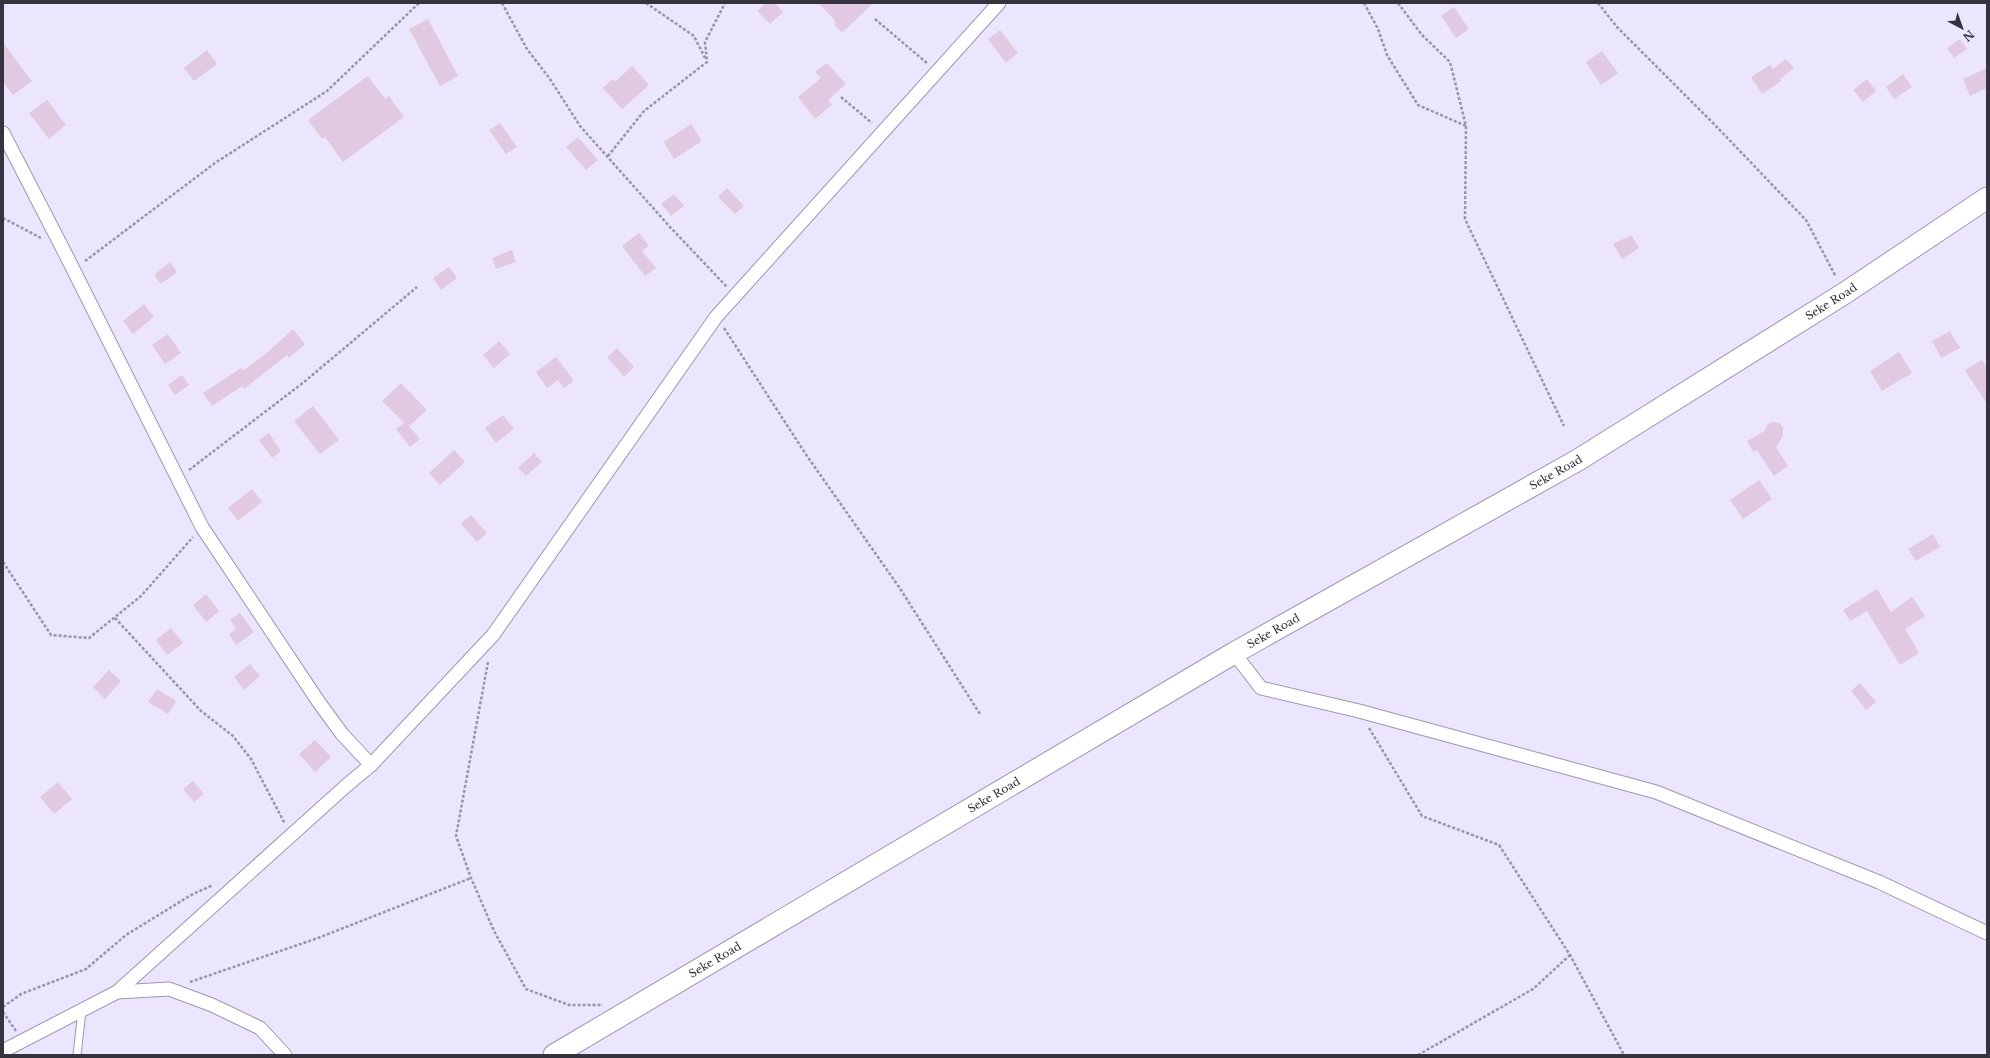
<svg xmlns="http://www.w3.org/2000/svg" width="1990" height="1058" viewBox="0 0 1990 1058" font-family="'Libre Baskerville',serif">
<rect width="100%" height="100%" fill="#ebe6fe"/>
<g fill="#e1c9e1">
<polygon points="766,3 775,3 783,12 770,24 757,11"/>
<polygon points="819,3 873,3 842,33 834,24 836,22"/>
<polygon points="1454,7 1469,29 1456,38 1441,16"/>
<polygon points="428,19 458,76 440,86 409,29"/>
<polygon points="1000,30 1018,53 1006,63 988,39"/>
<polygon points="1960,39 1967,49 1954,58 1947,48"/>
<polygon points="3,43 32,81 13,95 3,82"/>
<polygon points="207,50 217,64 194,81 184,68"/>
<polygon points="1602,51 1618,73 1601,85 1586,62"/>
<polygon points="1786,59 1794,68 1780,79 1781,81 1762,94 1751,77 1770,65 1773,69"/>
<polygon points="827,63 846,84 828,100 832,105 815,119 798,97 821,78 815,72"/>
<polygon points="632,66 649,85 622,109 603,88 613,79 615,82"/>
<polygon points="1987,68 1987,88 1970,96 1963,79"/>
<polygon points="1903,74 1912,87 1894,99 1886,87"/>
<polygon points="368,76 385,99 389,96 404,117 343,162 325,137 322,139 308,120"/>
<polygon points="1867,79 1876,91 1863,102 1853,90"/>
<polygon points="47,100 66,125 49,139 29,113"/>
<polygon points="500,123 517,147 506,154 489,130"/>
<polygon points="691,124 702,141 674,159 664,142"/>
<polygon points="578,137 598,160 586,170 566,147"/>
<polygon points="727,188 744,206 735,214 718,197"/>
<polygon points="674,194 684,206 671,216 661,204"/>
<polygon points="639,233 649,246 642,251 656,268 645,276 622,246"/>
<polygon points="1631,235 1639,248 1622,259 1613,244"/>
<polygon points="512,250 516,262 496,269 492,258"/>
<polygon points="170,262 177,272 161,284 154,275"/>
<polygon points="449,267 457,278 441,290 433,278"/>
<polygon points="144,304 154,317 133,334 123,321"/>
<polygon points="293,329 305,344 289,358 287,355 244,389 242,386 212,406 203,393 241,368 243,371 269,351"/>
<polygon points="1950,331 1960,348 1941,358 1932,341"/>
<polygon points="168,334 181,353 165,364 152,345"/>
<polygon points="499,341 510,354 494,368 483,355"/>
<polygon points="617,348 634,367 624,377 607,357"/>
<polygon points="1899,352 1912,373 1882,391 1870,371"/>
<polygon points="556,357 574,381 564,388 558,380 547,388 536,372"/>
<polygon points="1982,360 1987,368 1987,404 1965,370"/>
<polygon points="182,375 189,385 175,395 168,385"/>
<polygon points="401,383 427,410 409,426 420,439 410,447 396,429 404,423 382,401"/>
<polygon points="313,406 339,440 320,454 294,421"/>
<polygon points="503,415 514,429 496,443 485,428"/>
<polygon points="1773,422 1779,423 1783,427 1783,436 1776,447 1788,466 1774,476 1757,450 1753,452 1747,441 1765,431 1767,425"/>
<polygon points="269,433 281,451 272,458 259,440"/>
<polygon points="454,450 465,462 440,485 429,473"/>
<polygon points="534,453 542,462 526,476 518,468"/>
<polygon points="1759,480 1772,499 1743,519 1730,500"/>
<polygon points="252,489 262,502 238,521 228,508"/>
<polygon points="471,515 487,533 477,542 461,524"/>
<polygon points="1933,534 1940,547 1916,561 1908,549"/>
<polygon points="1877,589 1891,612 1912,597 1925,616 1905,629 1919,653 1900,665 1867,611 1850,621 1843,610"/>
<polygon points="206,594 219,611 206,622 193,605"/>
<polygon points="240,613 254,632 236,645 229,634 236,629 230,620"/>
<polygon points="171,628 183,643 167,655 156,640"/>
<polygon points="250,664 260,676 244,690 234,677"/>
<polygon points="109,670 121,681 105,699 93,687"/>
<polygon points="1860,683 1876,702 1866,710 1851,691"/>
<polygon points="157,689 176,701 168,714 148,702"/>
<polygon points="315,740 331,757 315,772 299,754"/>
<polygon points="193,781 204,794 194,802 183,789"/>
<polygon points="58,782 72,799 54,814 40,797"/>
</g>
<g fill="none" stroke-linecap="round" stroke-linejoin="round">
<defs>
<polyline id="service" points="77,1055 82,1011"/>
<g id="minor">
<polyline points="3,133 66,255 202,527 318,701 342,734 371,765"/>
<polyline points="1234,653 1261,688 1359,711 1656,792 1879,882 1987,933"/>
<polyline points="117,992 347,785 371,765 493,635 716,317 999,3"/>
<polyline points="3,1051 117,992 169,989 212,1005 260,1028 285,1055"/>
</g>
<g id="primary">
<path id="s1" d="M 554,1055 L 1234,653 L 1578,460 L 1845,293 L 1987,198"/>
</g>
</defs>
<use href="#service" stroke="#9d97b2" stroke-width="9"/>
<use href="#minor" stroke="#9d97b2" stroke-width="15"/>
<use href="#primary" stroke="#9d97b2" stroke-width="23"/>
<g stroke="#9894a7" stroke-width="2.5" stroke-dasharray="3 2" stroke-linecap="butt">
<polyline points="502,3 527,49 550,79 580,126 670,227 727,287"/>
<polyline points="646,3 694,36 706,60"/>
<polyline points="1364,3 1378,29 1387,55 1418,105 1466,126"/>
<polyline points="1398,3 1422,35 1450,62 1466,126 1465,219 1564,426"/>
<polyline points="1598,3 1617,27 1714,124 1806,220 1836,277"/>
<polyline points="875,19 928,64"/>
<polyline points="841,97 872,123"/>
<polyline points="608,156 644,111 707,62 705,42 725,3"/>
<polyline points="3,218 41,238"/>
<polyline points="85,261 215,163 327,91 419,3"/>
<polyline points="724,328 807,456 899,587 980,714"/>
<polyline points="189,470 304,382 417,287"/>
<polyline points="3,562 51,635 89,638 141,596 193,537"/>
<polyline points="115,618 201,711 233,736 251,759 285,824"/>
<polyline points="488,662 456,836 471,878 494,931 526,989 569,1005 603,1005"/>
<polyline points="1369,728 1422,816 1499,845 1570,955 1624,1055"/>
<polyline points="190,982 318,938 471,878"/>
<polyline points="3,1007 21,994 86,969 126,935 191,895 213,885"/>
<polyline points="3,1012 16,1031"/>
<polyline points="1418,1055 1533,989 1570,955"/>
</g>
<use href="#service" stroke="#fff" stroke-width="7"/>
<use href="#minor" stroke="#fff" stroke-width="13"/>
<use href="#primary" stroke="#fff" stroke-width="21"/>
</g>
<g text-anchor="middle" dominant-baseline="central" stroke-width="3" stroke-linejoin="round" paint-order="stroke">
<g font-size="11" fill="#36333f" stroke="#ebe6fe">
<text stroke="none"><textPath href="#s1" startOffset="1483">Seke Road</textPath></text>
<text stroke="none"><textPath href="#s1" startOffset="1159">Seke Road</textPath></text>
<text stroke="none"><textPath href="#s1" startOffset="835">Seke Road</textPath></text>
<text stroke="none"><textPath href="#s1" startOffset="511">Seke Road</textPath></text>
<text stroke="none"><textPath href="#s1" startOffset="187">Seke Road</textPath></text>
</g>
</g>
<rect width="1990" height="1058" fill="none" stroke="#36333f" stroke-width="8"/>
<g transform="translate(1962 28) rotate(139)" stroke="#ebe6fe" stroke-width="3" paint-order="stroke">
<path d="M0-3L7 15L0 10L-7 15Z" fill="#36333f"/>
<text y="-6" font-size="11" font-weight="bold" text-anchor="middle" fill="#36333f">N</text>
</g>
</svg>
